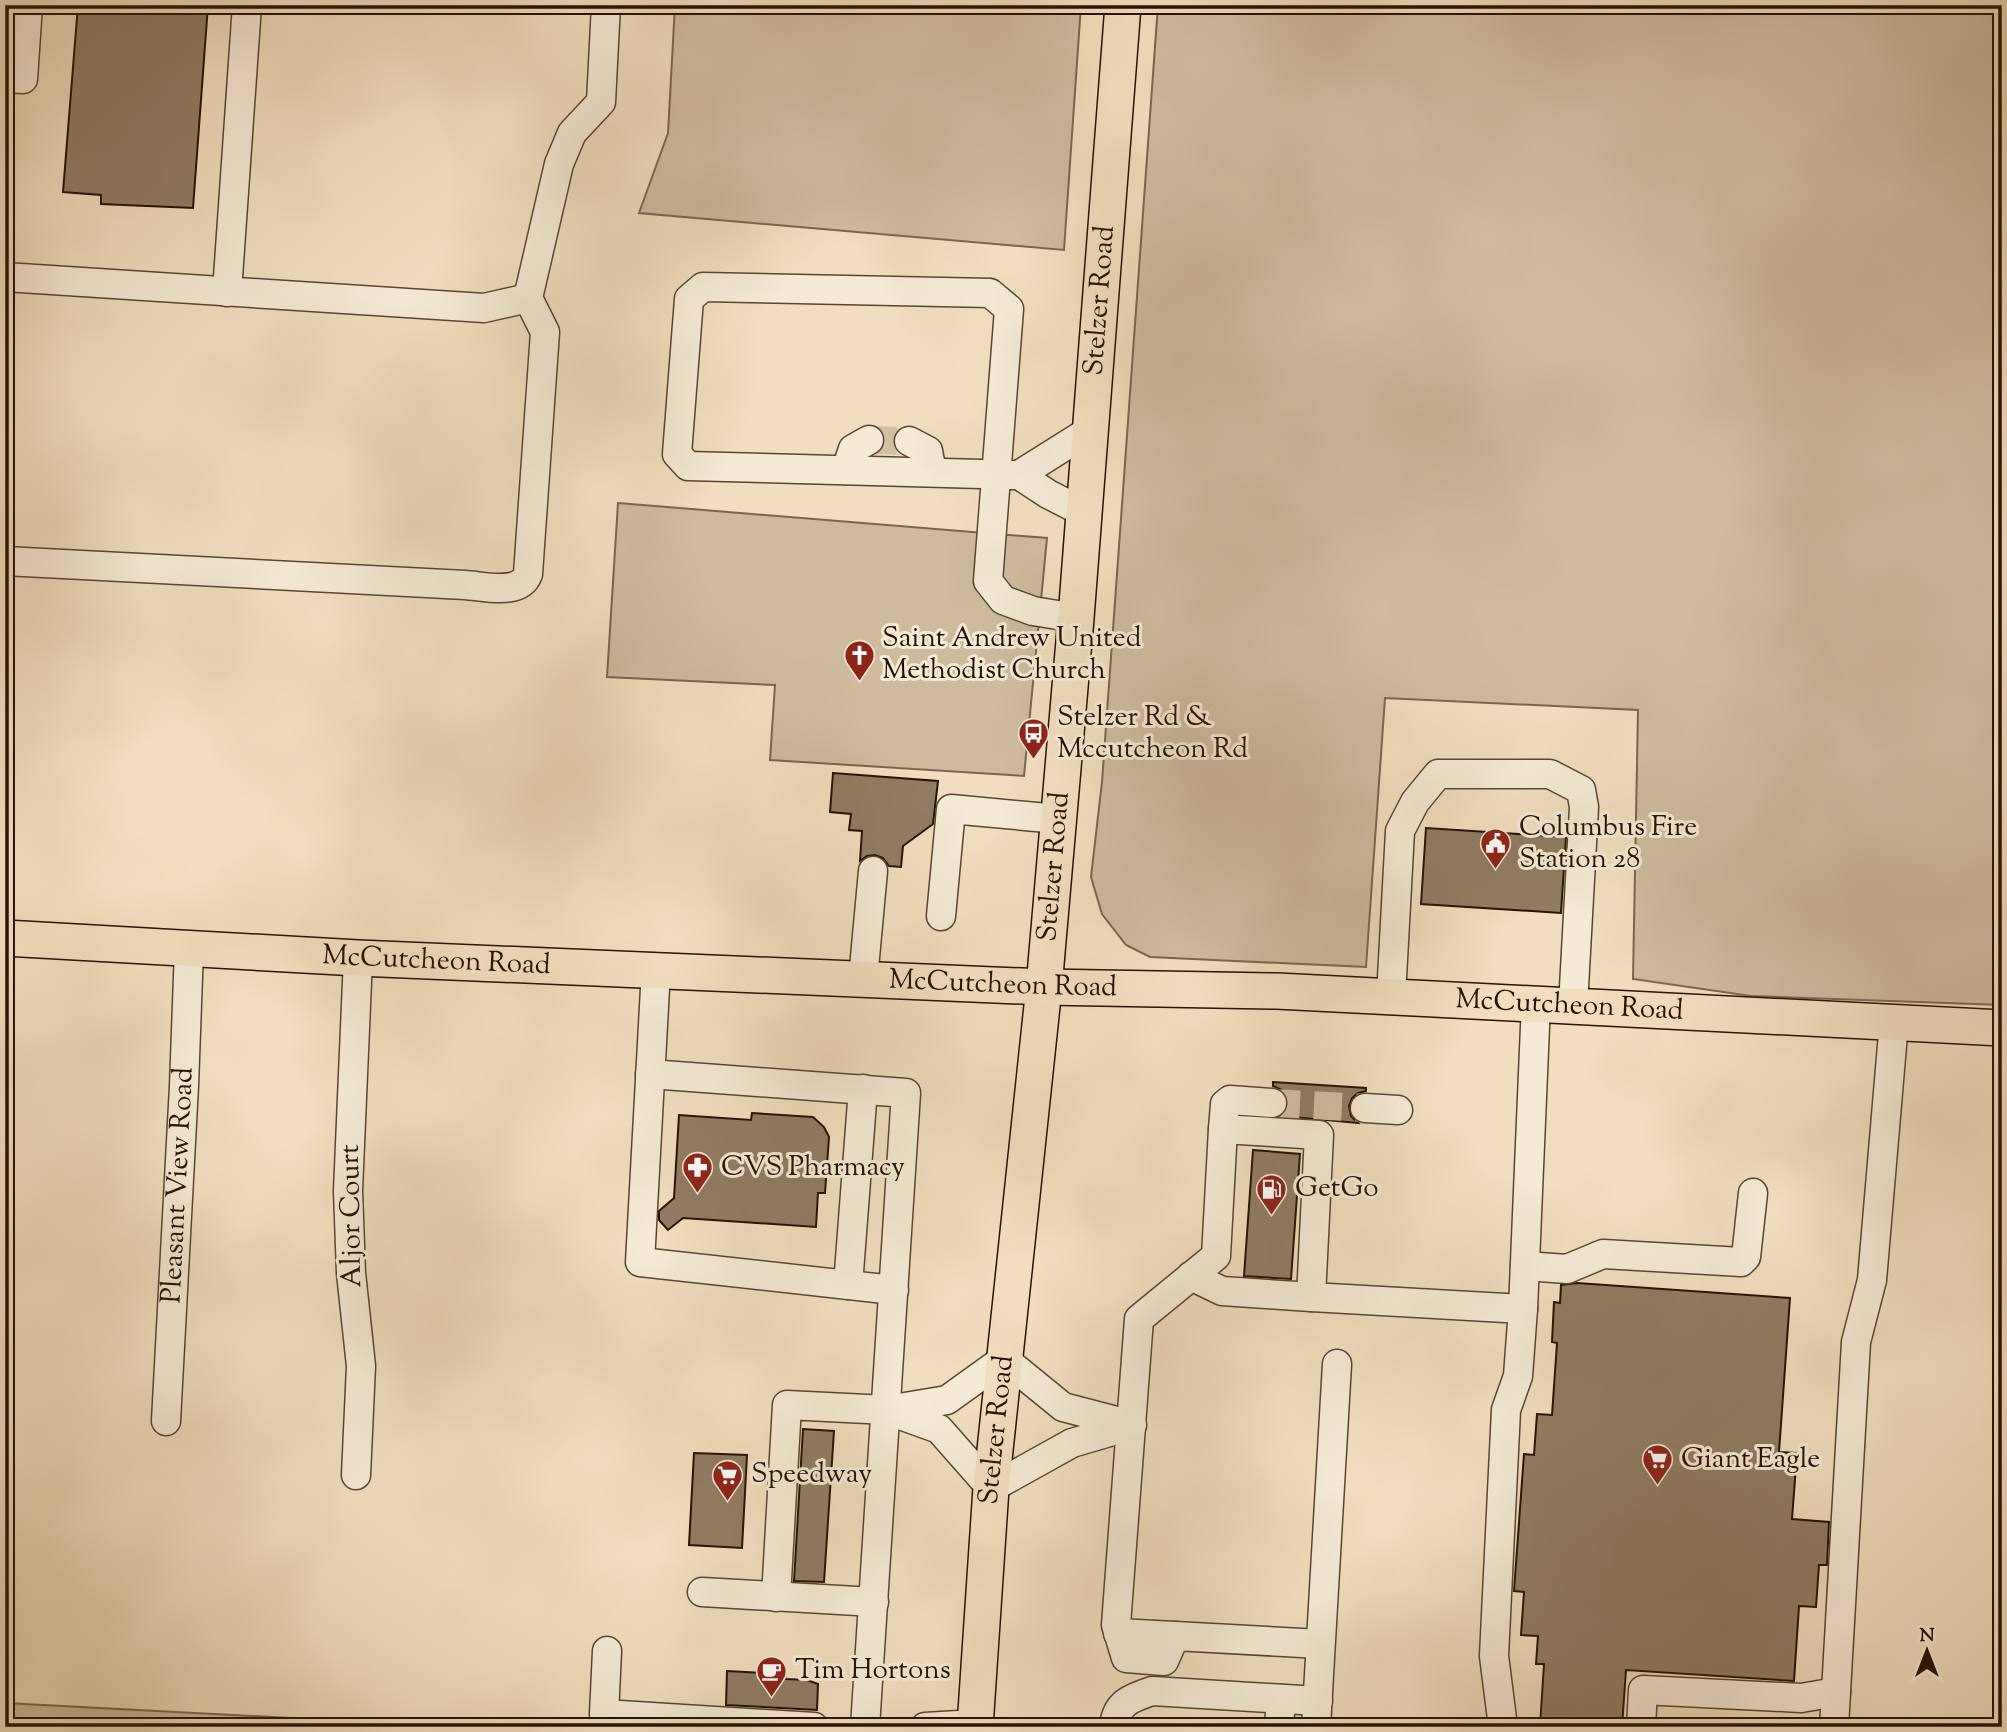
<svg xmlns="http://www.w3.org/2000/svg" width="2007" height="1732" viewBox="0 0 2007 1732" font-family="'Sorts Mill Goudy',serif">
<rect width="100%" height="100%" fill="#f1debe"/>
<filter id="stains"><feTurbulence type="fractalNoise" baseFrequency=".00286" numOctaves="4"/><feColorMatrix values="0 0 0 0 .2 0 0 0 0 .09 0 0 0 0 .02 0 0 0 .5 -.17"/></filter>
<radialGradient id="worn" r=".72"><stop offset=".6" stop-color="#630" stop-opacity="0"/><stop offset="1" stop-color="#630" stop-opacity=".3"/></radialGradient>
<g fill="#cebb9e" stroke="#7a664f" stroke-width="2">
<polygon points="675,5 1081,5 1064,250 639,213 668,133"/>
<polygon points="1158,5 2002,5 2002,1005 1751,996 1633,979 1638,710 1385,698 1366,967 1150,957 1126,945 1102,914 1091,877 1102,782"/>
<polygon points="618,503 1047,538 1024,776 770,760 775,685 607,677"/>
<polygon points="5,1703 463,1727 5,1727"/>
</g>
<g fill="#907c63" stroke="#261200" stroke-width="2">
<polygon points="78,5 208,5 193,208 101,204 101,195 63,192"/>
<polygon points="833,773 938,781 933,824 903,846 901,867 889,866 883,858 875,855 867,856 860,861 862,831 849,830 851,814 830,812"/>
<polygon points="1426,828 1566,837 1561,913 1421,904"/>
<polygon points="1273,1082 1366,1088 1366,1091 1358,1093 1352,1098 1349,1106 1351,1116 1358,1123 1282,1116 1288,1105 1287,1096 1282,1090 1273,1086"/>
<polygon points="752,1113 813,1117 824,1127 829,1137 825,1193 818,1193 816,1227 683,1218 668,1230 659,1220 659,1211 674,1198 679,1115 751,1120"/>
<polygon points="1253,1150 1300,1154 1291,1279 1244,1276"/>
<polygon points="1577,1283 1790,1298 1779,1452 1797,1453 1792,1519 1829,1522 1827,1565 1819,1565 1816,1607 1799,1606 1794,1681 1626,1670 1622,1727 1540,1727 1544,1664 1536,1664 1538,1636 1521,1635 1524,1592 1514,1591 1524,1454 1534,1455 1537,1414 1552,1415 1557,1343 1552,1342 1554,1302 1560,1303 1561,1285"/>
<polygon points="803,1429 834,1431 824,1582 794,1581"/>
<polygon points="694,1453 747,1455 742,1548 689,1545"/>
<polygon points="727,1671 783,1674 786,1679 807,1680 818,1684 817,1710 726,1705"/>
</g>
<g fill="none" stroke-linecap="round" stroke-linejoin="round">
<g stroke="#d3bfa2" stroke-width="28" stroke-dasharray="28 14" stroke-linecap="butt">
<polyline points="869,440 909,441"/>
<polyline points="1272,1103 1365,1108"/>
</g>
<defs>
<g id="minor">
<polyline points="5,78 23,79 28,5"/>
<polyline points="5,277 484,308 528,298"/>
<polyline points="227,292 247,5"/>
<polyline points="909,441 928,451 932,472"/>
<polyline points="846,470 853,449 869,440"/>
<polyline points="1019,475 1092,429"/>
<path d="M 5,561 L 465,585 C 484,586 520,596 528,574 L 545,332 L 528,298 L 559,164 L 572,133 L 601,102 L 606,5"/>
<polyline points="1076,618 1033,611 1003,600 988,581 1009,309 990,293 703,287 689,299 677,454 688,466 1019,475 1048,494 1085,513"/>
<polyline points="941,916 951,809 1058,819"/>
<polyline points="656,970 640,1262 894,1290"/>
<polyline points="863,979 873,871"/>
<polyline points="1391,996 1400,831 1415,802 1438,774 1550,774 1581,790 1584,807 1573,1005"/>
<polyline points="650,1074 906,1093 865,1727"/>
<polyline points="1365,1108 1398,1110"/>
<polyline points="1223,1129 1225,1104 1230,1100 1272,1103"/>
<polyline points="1525,1266 1567,1269 1603,1254 1741,1262 1746,1257 1753,1193"/>
<polyline points="1191,1276 1222,1291 1311,1297"/>
<polyline points="848,1285 863,1089"/>
<polyline points="889,1411 939,1429 991,1488 1072,1443 1130,1426"/>
<path id="s1" d="M 166,1421 L 184,1086 L 189,949"/>
<polyline points="356,1475 361,1366 351,1273 348,1191 358,958"/>
<polyline points="702,1592 874,1602"/>
<polyline points="776,1597 787,1405 887,1410 947,1400 1004,1359 1063,1407 1132,1425"/>
<polyline points="1118,1633 1175,1636"/>
<polyline points="1320,1644 1175,1636 1164,1661 1126,1658 1116,1625 1139,1319 1216,1256 1223,1129 1319,1135 1311,1297 1523,1309 1536,1003"/>
<polyline points="607,1651 604,1714 814,1727"/>
<polyline points="925,1727 975,1724"/>
<path d="M 1114,1727 C 1116,1703 1131,1698 1152,1691 L 1318,1701"/>
<polyline points="1279,1727 1281,1699"/>
<polyline points="1316,1727 1337,1364"/>
<polyline points="1503,1727 1494,1656 1506,1410 1518,1376 1523,1309"/>
<polyline points="1641,1727 1643,1690 1801,1698 1836,1692"/>
<polyline points="1834,1727 1856,1342 1872,1280 1894,1022"/>
</g>
<g id="major">
<path id="s2" d="M 5,938 L 358,958 L 1044,987 L 1277,991 L 2002,1028"/>
<path id="s3" d="M 975,1727 L 991,1488 L 1044,987 L 1076,618 L 1123,5"/>
</g>
</defs>
<use href="#minor" stroke="#594530" stroke-width="31"/>
<use href="#major" stroke="#261200" stroke-width="38"/>
<use href="#minor" stroke="#f6ead5" stroke-width="28"/>
<use href="#major" stroke="#f1debe" stroke-width="35"/>
</g>
<defs>
<symbol id="church-pin" viewBox="-11 -11 22 30"><path d="M0 17L-7.5 6A9.5 9.5 0 1 1 7.5 6Z" fill="#8f2418" stroke="#f6ead5"/><path d="M-1.2-6h2.4v3.5h3.3v2.4h-3.3V6h-2.4V-.1h-3.3v-2.4h3.3Z" fill="#fff"/></symbol>
<symbol id="bus-pin" viewBox="-11 -11 22 30"><path d="M0 17L-7.5 6A9.5 9.5 0 1 1 7.5 6Z" fill="#8f2418" stroke="#f6ead5"/><path d="M-5-6H5V4H4V6H2V4H-2V6H-4V4H-5ZM-3.5-4V0h7V-4ZM-3.5 1.2v1.5H-2V1.2ZM2 1.2v1.5H3.5V1.2Z" fill="#fff"/></symbol>
<symbol id="civic-pin" viewBox="-11 -11 22 30"><path d="M0 17L-7.5 6A9.5 9.5 0 1 1 7.5 6Z" fill="#8f2418" stroke="#f6ead5"/><path d="M-.6-6.5H3V-4.5H.6V-3L4-1V1h2V6H-6V1h2V-1L-.6-3ZM-1.2 2.5V6h2.4V2.5Z" fill="#fff"/></symbol>
<symbol id="pharmacy-pin" viewBox="-11 -11 22 30"><path d="M0 17L-7.5 6A9.5 9.5 0 1 1 7.5 6Z" fill="#8f2418" stroke="#f6ead5"/><path d="M-2-6h4v4h4v4h-4v4h-4v-4h-4v-4h4Z" fill="#fff"/></symbol>
<symbol id="fuel-pin" viewBox="-11 -11 22 30"><path d="M0 17L-7.5 6A9.5 9.5 0 1 1 7.5 6Z" fill="#8f2418" stroke="#f6ead5"/><path d="M-5.5-6h7V0h2V4h1.3V-2.5L3-4.5l.8-.8L6-3V5H2.5V1h-1V6h-7ZM-4.2-4.7v3.2H.2V-4.7Z" fill="#fff"/></symbol>
<symbol id="supermarket-pin" viewBox="-11 -11 22 30"><path d="M0 17L-7.5 6A9.5 9.5 0 1 1 7.5 6Z" fill="#8f2418" stroke="#f6ead5"/><path d="M-6-5.5h2.5l.6 2H6L4.5 2H-2.5L-4.4-4H-6ZM-1.5 3.2a1.3 1.3 0 1 0 .1 0ZM3 3.2a1.3 1.3 0 1 0 .1 0Z" fill="#fff"/></symbol>
<symbol id="cafe-pin" viewBox="-11 -11 22 30"><path d="M0 17L-7.5 6A9.5 9.5 0 1 1 7.5 6Z" fill="#8f2418" stroke="#f6ead5"/><path d="M-5.5-4.5H6V0H3Q3 3.5 0 3.5H-2.5Q-5.5 3.5-5.5 0ZM3-3.2v2h1.7v-2ZM-6 4.5H4V6H-6Z" fill="#fff"/></symbol>
</defs>
<g fill-rule="evenodd">
<use href="#church-pin" x="842" y="638" width="35" height="47"/>
<use href="#bus-pin" x="1016" y="716" width="35" height="47"/>
<use href="#civic-pin" x="1478" y="826" width="35" height="47"/>
<use href="#pharmacy-pin" x="680" y="1150" width="35" height="47"/>
<use href="#fuel-pin" x="1254" y="1172" width="35" height="47"/>
<use href="#supermarket-pin" x="1640" y="1442" width="35" height="47"/>
<use href="#supermarket-pin" x="710" y="1458" width="35" height="47"/>
<use href="#cafe-pin" x="754" y="1654" width="35" height="47"/>
</g>
<g text-anchor="middle" dominant-baseline="central" stroke-width="6" stroke-linejoin="round" paint-order="stroke">
<g font-size="28" fill="#261200" stroke="#f6ead5">
<text stroke="none"><textPath href="#s3" startOffset="1432">Stelzer Road</textPath></text>
<text stroke="none"><textPath href="#s3" startOffset="864">Stelzer Road</textPath></text>
<text stroke="none"><textPath href="#s2" startOffset="432">McCutcheon Road</textPath></text>
<text stroke="none"><textPath href="#s2" startOffset="999">McCutcheon Road</textPath></text>
<text stroke="none"><textPath href="#s2" startOffset="1566">McCutcheon Road</textPath></text>
<text stroke="none"><textPath href="#s1" startOffset="236">Pleasant View Road</textPath></text>
<text transform="translate(352 1216) rotate(-91)">Aljor Court</text>
<text stroke="none"><textPath href="#s3" startOffset="298">Stelzer Road</textPath></text>
</g>
<g font-size="28" fill="#261200" stroke="#f6ead5" text-anchor="start">
<text x="882" y="639">Saint Andrew United<tspan x="882" dy="32">Methodist Church</tspan></text>
<text x="1057" y="718">Stelzer Rd &amp;<tspan x="1057" dy="32">Mccutcheon Rd</tspan></text>
<text x="1519" y="828">Columbus Fire<tspan x="1519" dy="32">Station 28</tspan></text>
<text x="721" y="1168">CVS Pharmacy</text>
<text x="1295" y="1189">GetGo</text>
<text x="1681" y="1460">Giant Eagle</text>
<text x="751" y="1475">Speedway</text>
<text x="795" y="1671">Tim Hortons</text>
</g>
</g>
<rect width="2007" height="1732" fill="none" stroke="#f1debe" stroke-width="28"/>
<rect x="7" y="7" width="1993" height="1718" fill="none" stroke="#261200" stroke-width="3.5"/>
<rect x="14" y="14" width="1979" height="1704" fill="none" stroke="#261200" stroke-width="2"/>
<g transform="translate(1927 1651)" stroke="#f6ead5" stroke-width="5" paint-order="stroke">
<path d="M0-5L12 26L0 18L-12 26Z" fill="#261200"/>
<text y="-10" font-size="19" font-weight="bold" text-anchor="middle" fill="#261200">N</text>
</g>
<rect width="100%" height="100%" filter="url(#stains)"/>
<rect width="100%" height="100%" fill="url(#worn)"/>
</svg>
